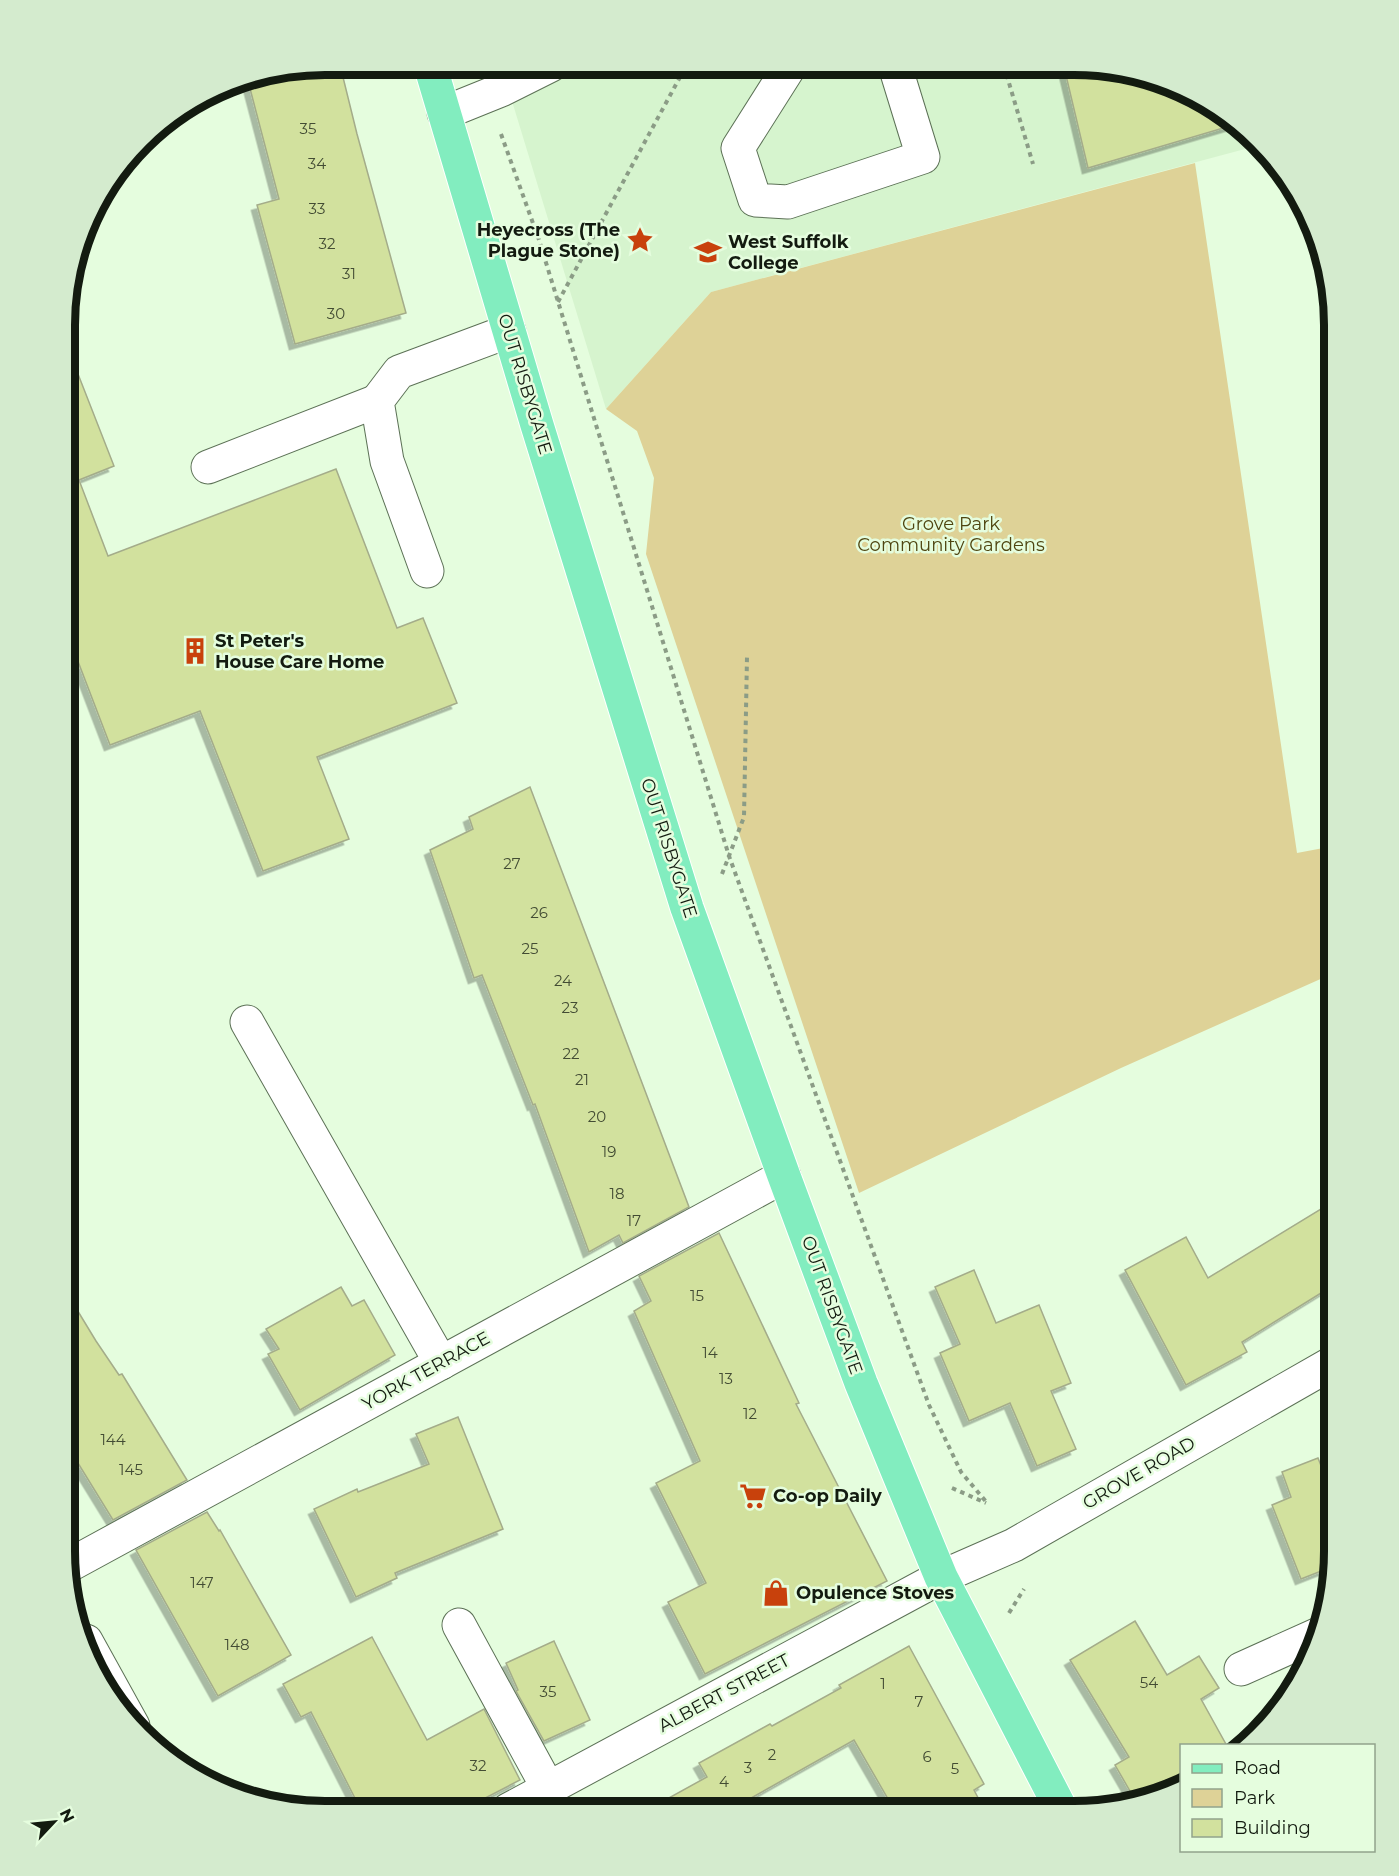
<svg xmlns="http://www.w3.org/2000/svg" width="1399" height="1876" viewBox="0 0 1399 1876" font-family="Montserrat,sans-serif">
<defs>
<filter id="shadow"><feDropShadow dx="-5.5" dy="5.5" stdDeviation="0" flood-color="#0004"/></filter>
</defs>
<rect width="100%" height="100%" fill="#e5fdde"/>
<polygon fill="#d6f4ce" points="501,65 1109,67 1219,109 1260,145 711,292 606,409"/>
<polygon fill="#ded297" points="1195,163 1297,853 1334,846 1334,973 1121,1068 859,1193 646,554 654,478 637,431 606,409 711,292"/>
<g fill="#d2e19e" stroke="#a4ac8a" stroke-width="1.5" filter="url(#shadow)">
<polygon points="325,64 340,65 357,134 406,313 295,344 257,205 279,199 247,77"/>
<polygon points="1064,67 1109,67 1219,109 1237,124 1088,168"/>
<polygon points="69,351 114,466 79,480 108,556 336,469 397,628 423,618 457,703 317,757 349,839 263,871 200,711 110,745 66,630 67,352"/>
<polygon points="530,787 689,1207 623,1243 619,1235 589,1252 535,1104 533,1105 482,975 474,978 430,850 473,829 469,817"/>
<polygon points="1334,1201 1334,1285 1242,1342 1247,1352 1186,1385 1125,1270 1186,1237 1208,1278"/>
<polygon points="719,1233 799,1403 796,1404 887,1581 705,1674 668,1602 706,1583 656,1483 700,1461 634,1311 651,1301 639,1276"/>
<polygon points="974,1270 996,1323 1039,1305 1071,1383 1051,1391 1076,1449 1037,1466 1010,1403 969,1421 940,1353 960,1344 935,1287"/>
<polygon points="341,1287 352,1306 364,1300 395,1355 300,1410 268,1354 279,1349 266,1329"/>
<polygon points="65,1290 96,1341 119,1375 122,1374 187,1480 113,1520 65,1442"/>
<polygon points="458,1417 503,1529 395,1573 397,1578 356,1597 314,1509 357,1489 358,1492 429,1464 416,1434"/>
<polygon points="1318,1458 1334,1499 1334,1566 1301,1579 1272,1505 1291,1497 1282,1472"/>
<polygon points="207,1512 219,1531 220,1530 291,1655 218,1696 136,1550"/>
<polygon points="1135,1621 1167,1675 1199,1656 1219,1688 1201,1699 1227,1746 1182,1746 1182,1786 1134,1798 1115,1765 1129,1757 1070,1660"/>
<polygon points="372,1637 427,1740 484,1709 520,1780 464,1809 361,1810 311,1712 301,1717 283,1684"/>
<polygon points="554,1641 590,1720 544,1741 516,1691 518,1690 506,1663"/>
<polygon points="909,1646 984,1784 974,1790 985,1811 895,1811 854,1740 728,1811 647,1810 707,1777 699,1763 770,1724 772,1726 841,1688 839,1685"/>
</g>
<g fill="none" stroke-linecap="round" stroke-linejoin="round">
<defs>
<g id="minor">
<polyline points="790,66 738,148 755,200 788,202 923,157 895,66"/>
<polyline points="444,113 501,90 551,65"/>
<polyline points="208,467 377,401"/>
<polyline points="427,571 387,461 377,401 399,372 509,331"/>
<polyline points="247,1022 441,1363"/>
<polyline points="68,1566 784,1176"/>
<polyline points="459,1625 548,1788"/>
<polyline points="86,1641 133,1726"/>
<polyline points="1241,1669 1321,1633"/>
<polyline points="508,1810 941,1577 1014,1545 1334,1362"/>
</g>
<polyline id="major" points="430,65 537,425 687,908 784,1176 861,1383 941,1577 1062,1811"/>
</defs>
<use href="#minor" stroke="#5c7156" stroke-width="35"/>
<use href="#major" stroke="#fff" stroke-width="35"/>
<g stroke="#8b9c86" stroke-width="4" stroke-dasharray="4.5 4.5" stroke-linecap="butt">
<polyline points="1004,66 1033,164"/>
<polyline points="501,134 539,240 729,856 929,1405 961,1472 988,1504"/>
<polyline points="558,302 686,66"/>
<polyline points="722,874 744,817 747,657"/>
<polyline points="952,1488 986,1503"/>
<polyline points="1009,1613 1024,1589"/>
</g>
<use href="#minor" stroke="#fff" stroke-width="33"/>
<use href="#major" stroke="#82edbf" stroke-width="33"/>
</g>
<defs>
<symbol id="sight-bare" viewBox="-9 -9 18 18"><path d="M0-6L1.8-2.2L6-1.7L2.9 1.2L3.7 5.4L0 3.3L-3.7 5.4L-2.9 1.2L-6-1.7L-1.8-2.2Z" fill="#c8410c" stroke="#e5fdde" stroke-width="2.5" paint-order="stroke"/></symbol>
<symbol id="university-bare" viewBox="-9 -9 18 18"><path d="M0-5L7-2L0 1L-7-2ZM-4 1L0 2.5L4 1V4Q0 6-4 4Z" fill="#c8410c" stroke="#e5fdde" stroke-width="2.5" paint-order="stroke"/></symbol>
<symbol id="building-bare" viewBox="-9 -9 18 18"><path d="M-4-6H4V6H1V3H-1V6H-4ZM-2.5-4.3h1.7v1.8h-1.7ZM.8-4.3h1.7v1.8H.8ZM-2.5-1h1.7V.8h-1.7ZM.8-1h1.7V.8H.8Z" fill="#c8410c" stroke="#e5fdde" stroke-width="2.5" paint-order="stroke"/></symbol>
<symbol id="supermarket-bare" viewBox="-9 -9 18 18"><path d="M-6-5.5h2.5l.6 2H6L4.5 2H-2.5L-4.4-4H-6ZM-1.5 3.2a1.3 1.3 0 1 0 .1 0ZM3 3.2a1.3 1.3 0 1 0 .1 0Z" fill="#c8410c" stroke="#e5fdde" stroke-width="2.5" paint-order="stroke"/></symbol>
<symbol id="shop-bare" viewBox="-9 -9 18 18"><path d="M-5-2.5h2.3a2.7 3.5 0 0 1 5.4 0H5L5.5 6h-11ZM-1.5-2.5h3a1.5 2.3 0 0 0-3 0Z" fill="#c8410c" stroke="#e5fdde" stroke-width="2.5" paint-order="stroke"/></symbol>
</defs>
<g fill-rule="evenodd">
<use href="#sight-bare" x="621" y="221" width="38" height="38"/>
<use href="#university-bare" x="689" y="233" width="38" height="38"/>
<use href="#building-bare" x="176" y="632" width="38" height="38"/>
<use href="#supermarket-bare" x="734" y="1477" width="38" height="38"/>
<use href="#shop-bare" x="757" y="1574" width="38" height="38"/>
</g>
<g text-anchor="middle" dominant-baseline="central" stroke-width="5" stroke-linejoin="round" paint-order="stroke">
<g font-size="15" fill="#434c34">
<text x="308" y="128">35</text>
<text x="317" y="163">34</text>
<text x="317" y="208">33</text>
<text x="327" y="243">32</text>
<text x="349" y="273">31</text>
<text x="336" y="313">30</text>
<text x="512" y="863">27</text>
<text x="539" y="912">26</text>
<text x="530" y="948">25</text>
<text x="563" y="980">24</text>
<text x="570" y="1007">23</text>
<text x="571" y="1053">22</text>
<text x="582" y="1079">21</text>
<text x="597" y="1116">20</text>
<text x="609" y="1151">19</text>
<text x="617" y="1193">18</text>
<text x="634" y="1220">17</text>
<text x="697" y="1295">15</text>
<text x="710" y="1352">14</text>
<text x="726" y="1378">13</text>
<text x="750" y="1413">12</text>
<text x="113" y="1439">144</text>
<text x="131" y="1469">145</text>
<text x="202" y="1582">147</text>
<text x="237" y="1644">148</text>
<text x="1149" y="1682">54</text>
<text x="883" y="1683">1</text>
<text x="548" y="1691">35</text>
<text x="919" y="1701">7</text>
<text x="772" y="1754">2</text>
<text x="927" y="1756">6</text>
<text x="478" y="1765">32</text>
<text x="748" y="1767">3</text>
<text x="955" y="1768">5</text>
<text x="724" y="1781">4</text>
</g>
<g font-size="18" font-weight="bold" fill="#131b10" stroke="#e5fdde" text-anchor="start">
<text x="620" y="230" text-anchor="end">Heyecross (The<tspan x="620" dy="21">Plague Stone)</tspan></text>
<text x="728" y="242">West Suffolk<tspan x="728" dy="21">College</tspan></text>
<text x="215" y="641">St Peter's<tspan x="215" dy="21">House Care Home</tspan></text>
<text x="773" y="1496">Co-op Daily</text>
<text x="796" y="1593">Opulence Stoves</text>
</g>
<g font-size="18" fill="#131b10" stroke="#e5fdde">
<text transform="translate(525 384) rotate(73)">OUT RISBYGATE</text>
<text transform="translate(669 848) rotate(72)">OUT RISBYGATE</text>
<text transform="translate(832 1305) rotate(70)">OUT RISBYGATE</text>
<text transform="translate(426 1371) rotate(-29)">YORK TERRACE</text>
<text transform="translate(1139 1473) rotate(-30)">GROVE ROAD</text>
<text transform="translate(724 1693) rotate(-28)">ALBERT STREET</text>
</g>
<g font-size="18" fill="#4f4510" stroke="#e5fdde">
<text x="951" y="524">Grove Park<tspan x="951" dy="21">Community Gardens</tspan></text>
</g>
</g>
<path d="M0 0H1399V1876H0ZM325 75H1074A250 250 0 0 1 1324 325V1551A250 250 0 0 1 1074 1801H325A250 250 0 0 1 75 1551V325A250 250 0 0 1 325 75Z" fill="#d4ebce" fill-rule="evenodd"/>
<path fill="none" stroke="#131b10" stroke-width="8" d="M325 75H1074A250 250 0 0 1 1324 325V1551A250 250 0 0 1 1074 1801H325A250 250 0 0 1 75 1551V325A250 250 0 0 1 325 75Z"/>
<rect x="1180" y="1744" width="195" height="108" fill="#e5fdde" stroke="#91a38c" stroke-width="1.5"/>
<rect x="1192" y="1764" width="30" height="9" fill="#82edbf" stroke="#91a38c" stroke-width="1.5"/>
<text x="1234" y="1774" font-size="18" fill="#131b10">Road</text>
<rect x="1192" y="1789" width="30" height="18" fill="#ded297" stroke="#91a38c" stroke-width="1.5"/>
<text x="1234" y="1804" font-size="18" fill="#131b10">Park</text>
<rect x="1192" y="1819" width="30" height="18" fill="#d2e19e" stroke="#91a38c" stroke-width="1.5"/>
<text x="1234" y="1834" font-size="18" fill="#131b10">Building</text>
<g transform="translate(54 1822) rotate(64)" stroke="#e5fdde" stroke-width="4.5" paint-order="stroke">
<path d="M0-4.5L10 22L0 15L-10 22Z" fill="#131b10"/>
<text y="-9" font-size="16" font-weight="bold" text-anchor="middle" fill="#131b10">N</text>
</g>
</svg>
